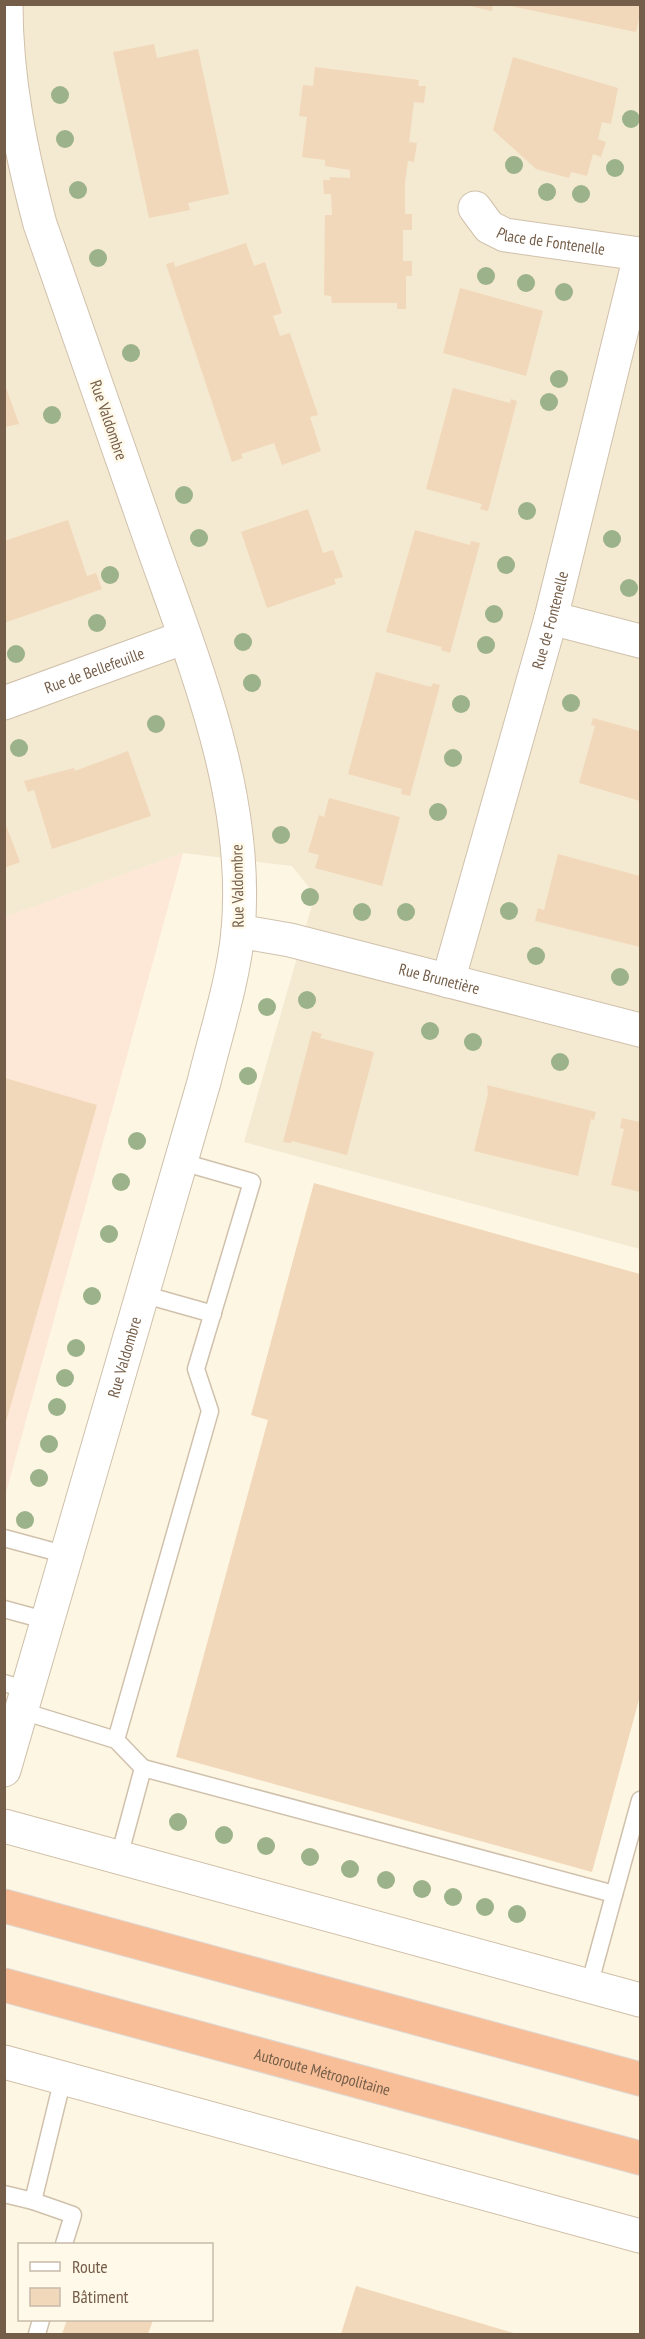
<svg xmlns="http://www.w3.org/2000/svg" width="645" height="2339" viewBox="0 0 645 2339" font-family="'PT Sans Narrow',sans-serif">
<rect width="100%" height="100%" fill="#fdf6e3"/>
<polygon fill="#f4e9d1" points="4,5 640,5 640,1249 244,1142 315,895 292,866 183,853 5,917"/>
<polygon fill="#fde7d6" points="183,853 5,1496 5,917"/>
<g fill="#f2d8ba">
<polygon points="461,4 493,4 492,11"/>
<polygon points="501,4 640,4 640,14 636,32"/>
<polygon points="154,44 157,58 198,49 229,194 188,203 190,210 149,218 113,52"/>
<polygon points="513,57 618,88 611,124 602,122 598,139 606,142 601,157 593,154 587,176 571,172 569,178 536,169 493,130"/>
<polygon points="315,67 419,80 418,86 426,86 424,103 414,102 409,142 417,143 414,162 408,161 405,183 405,214 412,214 412,230 403,230 403,261 412,261 412,276 406,276 406,309 397,309 397,303 332,303 331,296 324,295 325,215 332,215 331,194 324,194 323,180 330,180 330,177 350,178 350,170 325,166 325,160 302,157 307,117 299,116 303,85 313,86"/>
<polygon points="246,243 254,266 265,262 282,313 273,316 280,336 290,333 318,415 310,417 321,451 282,465 274,443 241,454 243,458 232,462 166,264 174,262 175,267"/>
<polygon points="460,288 543,311 526,376 443,353"/>
<polygon points="4,382 19,424 4,427"/>
<polygon points="453,388 510,403 511,399 517,401 488,511 480,509 482,504 426,489"/>
<polygon points="308,509 323,553 333,550 343,577 334,579 336,584 267,608 241,532"/>
<polygon points="68,520 87,576 96,573 102,589 4,623 4,541"/>
<polygon points="415,530 470,545 471,541 480,543 450,653 441,650 442,647 386,632"/>
<polygon points="376,672 431,687 433,683 440,685 410,796 401,794 402,789 348,774"/>
<polygon points="593,718 640,731 640,801 579,783 595,726 591,725"/>
<polygon points="128,751 151,816 52,849 34,790 28,792 24,781 74,768 75,771"/>
<polygon points="329,798 400,817 382,886 315,868 319,855 308,852 319,815 324,817"/>
<polygon points="4,820 20,862 4,868"/>
<polygon points="558,854 640,876 640,947 535,921 538,908 544,910"/>
<polygon points="312,1031 322,1034 320,1038 374,1052 347,1155 292,1141 291,1143 283,1142"/>
<polygon points="5,1078 97,1105 5,1425"/>
<polygon points="487,1085 596,1112 594,1120 591,1119 578,1176 474,1151 488,1094"/>
<polygon points="622,1118 640,1122 640,1192 611,1185 624,1129 620,1128"/>
<polygon points="314,1183 640,1274 640,1696 592,1872 176,1757 268,1420 251,1415"/>
<polygon points="356,2286 517,2334 341,2334"/>
<polygon points="67,2320 153,2320 148,2334 62,2334"/>
</g>
<g fill="none" stroke-linecap="round" stroke-linejoin="round">
<defs>
<g id="service">
<polyline points="142,1294 213,1314"/>
<polyline points="4,1538 67,1555"/>
<polyline points="4,1609 48,1621"/>
<polyline points="4,1683 28,1690"/>
<polyline points="22,1711 116,1740 143,1768"/>
<polyline points="116,1740 210,1411 196,1369 252,1182 182,1162"/>
<polyline points="119,1857 143,1768 614,1894"/>
<polyline points="589,1986 640,1800"/>
<polyline points="63,2078 33,2201 73,2215 64,2244"/>
<polyline points="4,2194 33,2201"/>
<polyline points="37,2334 41,2320"/>
</g>
<g id="minor">
<path id="s1" d="M 475,208 L 489,227 L 505,235 L 640,254"/>
<polyline points="551,618 640,641"/>
<path id="s2" d="M 4,703 L 185,637"/>
<path id="s3" d="M 238,931 L 290,940 L 640,1030"/>
<path id="s4" d="M 448,981 L 551,618 L 640,256"/>
<path id="s5" d="M 4,1770 L 204,1082 C 216,1033 233,982 238,932 C 250,796 195,666 151,541 C 114,435 77,330 40,224 C 21,152 6,80 6,4"/>
</g>
<g id="secondary">
<polyline points="4,1826 640,2000"/>
<polyline points="4,2062 640,2236"/>
</g>
<g id="motorway">
<polyline points="4,1906 640,2079"/>
<path id="s6" d="M 4,1985 L 640,2158"/>
</g>
</defs>
<use href="#service" stroke="#d0c1ac" stroke-width="19"/>
<use href="#minor" stroke="#d0c1ac" stroke-width="35"/>
<use href="#secondary" stroke="#d1bfa7" stroke-width="35"/>
<use href="#motorway" stroke="#ded8d3" stroke-width="35"/>
<use href="#service" stroke="#fff" stroke-width="16"/>
<use href="#minor" stroke="#fff" stroke-width="33"/>
<use href="#secondary" stroke="#fff" stroke-width="33"/>
<use href="#motorway" stroke="#f8be98" stroke-width="33"/>
</g>
<g fill="#9bb28a">
<circle cx="60" cy="95" r="9"/>
<circle cx="631" cy="119" r="9"/>
<circle cx="65" cy="139" r="9"/>
<circle cx="514" cy="165" r="9"/>
<circle cx="615" cy="168" r="9"/>
<circle cx="78" cy="190" r="9"/>
<circle cx="547" cy="192" r="9"/>
<circle cx="581" cy="194" r="9"/>
<circle cx="98" cy="258" r="9"/>
<circle cx="486" cy="276" r="9"/>
<circle cx="526" cy="283" r="9"/>
<circle cx="564" cy="292" r="9"/>
<circle cx="131" cy="353" r="9"/>
<circle cx="559" cy="379" r="9"/>
<circle cx="549" cy="402" r="9"/>
<circle cx="52" cy="415" r="9"/>
<circle cx="184" cy="495" r="9"/>
<circle cx="527" cy="511" r="9"/>
<circle cx="199" cy="538" r="9"/>
<circle cx="612" cy="539" r="9"/>
<circle cx="506" cy="565" r="9"/>
<circle cx="110" cy="575" r="9"/>
<circle cx="629" cy="588" r="9"/>
<circle cx="494" cy="614" r="9"/>
<circle cx="97" cy="623" r="9"/>
<circle cx="243" cy="642" r="9"/>
<circle cx="486" cy="645" r="9"/>
<circle cx="16" cy="654" r="9"/>
<circle cx="252" cy="683" r="9"/>
<circle cx="571" cy="703" r="9"/>
<circle cx="461" cy="704" r="9"/>
<circle cx="156" cy="724" r="9"/>
<circle cx="19" cy="748" r="9"/>
<circle cx="453" cy="758" r="9"/>
<circle cx="438" cy="812" r="9"/>
<circle cx="281" cy="835" r="9"/>
<circle cx="310" cy="897" r="9"/>
<circle cx="509" cy="911" r="9"/>
<circle cx="362" cy="912" r="9"/>
<circle cx="406" cy="912" r="9"/>
<circle cx="536" cy="956" r="9"/>
<circle cx="620" cy="977" r="9"/>
<circle cx="307" cy="1000" r="9"/>
<circle cx="267" cy="1007" r="9"/>
<circle cx="430" cy="1031" r="9"/>
<circle cx="473" cy="1042" r="9"/>
<circle cx="560" cy="1062" r="9"/>
<circle cx="248" cy="1076" r="9"/>
<circle cx="137" cy="1141" r="9"/>
<circle cx="121" cy="1182" r="9"/>
<circle cx="109" cy="1234" r="9"/>
<circle cx="92" cy="1296" r="9"/>
<circle cx="76" cy="1348" r="9"/>
<circle cx="65" cy="1378" r="9"/>
<circle cx="57" cy="1407" r="9"/>
<circle cx="49" cy="1444" r="9"/>
<circle cx="39" cy="1478" r="9"/>
<circle cx="25" cy="1520" r="9"/>
<circle cx="178" cy="1822" r="9"/>
<circle cx="224" cy="1835" r="9"/>
<circle cx="266" cy="1846" r="9"/>
<circle cx="310" cy="1857" r="9"/>
<circle cx="350" cy="1869" r="9"/>
<circle cx="386" cy="1880" r="9"/>
<circle cx="422" cy="1889" r="9"/>
<circle cx="453" cy="1897" r="9"/>
<circle cx="485" cy="1907" r="9"/>
<circle cx="517" cy="1914" r="9"/>
</g>
<g text-anchor="middle" dominant-baseline="central" stroke-width="5" stroke-linejoin="round" paint-order="stroke">
<g font-size="16" fill="#755e49" stroke="#fff9e9">
<text stroke="none"><textPath href="#s1" startOffset="88">Place de Fontenelle</textPath></text>
<text transform="translate(109 420) rotate(71)">Rue Valdombre</text>
<text stroke="none"><textPath href="#s4" startOffset="375">Rue de Fontenelle</textPath></text>
<text stroke="none"><textPath href="#s2" startOffset="96">Rue de Bellefeuille</textPath></text>
<text transform="translate(237 886) rotate(-91)">Rue Valdombre</text>
<text stroke="none"><textPath href="#s3" startOffset="207">Rue Brunetière</textPath></text>
<text stroke="none"><textPath href="#s5" startOffset="430">Rue Valdombre</textPath></text>
<text stroke="none"><textPath href="#s6" startOffset="330">Autoroute Métropolitaine</textPath></text>
</g>
</g>
<rect width="645" height="2339" fill="none" stroke="#755e49" stroke-width="12"/>
<rect x="18" y="2243" width="195" height="78" fill="#fff9e9" stroke="#c8bba9" stroke-width="1.5"/>
<rect x="30" y="2262" width="30" height="9" fill="#ffffff" stroke="#c8bba9" stroke-width="1.5"/>
<text x="72" y="2273" font-size="18" fill="#755e49">Route</text>
<rect x="30" y="2288" width="30" height="18" fill="#f2d8ba" stroke="#c8bba9" stroke-width="1.5"/>
<text x="72" y="2303" font-size="18" fill="#755e49">Bâtiment</text>
</svg>
